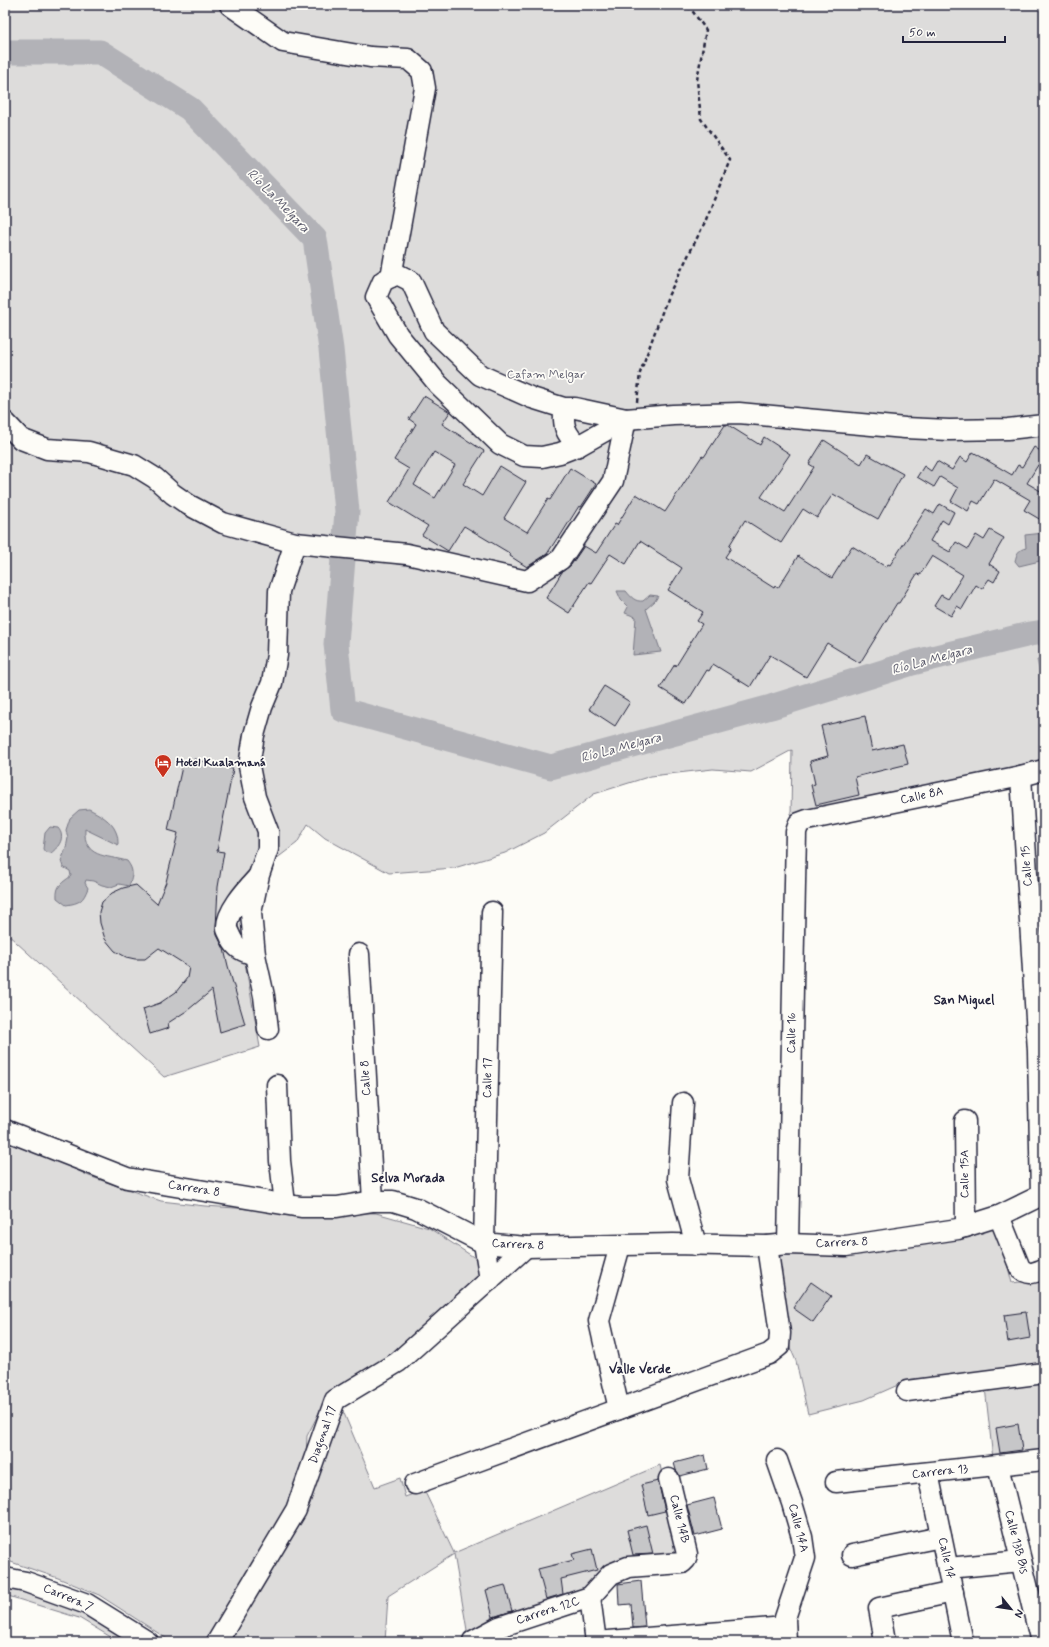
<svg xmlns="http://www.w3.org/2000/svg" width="1049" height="1647" viewBox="0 0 1049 1647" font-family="Mynerve,sans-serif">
<rect width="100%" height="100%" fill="#fdfcf7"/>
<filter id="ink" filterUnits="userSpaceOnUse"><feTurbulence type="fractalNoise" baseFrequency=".025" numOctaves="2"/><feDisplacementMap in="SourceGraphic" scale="8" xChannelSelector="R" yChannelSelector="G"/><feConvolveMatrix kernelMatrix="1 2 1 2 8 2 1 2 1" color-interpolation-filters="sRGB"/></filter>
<g filter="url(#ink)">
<g fill="#dddcdb" stroke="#807f8b">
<polygon points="5,5 1044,5 1044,661 1037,660 1044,689 1044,760 791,816 792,750 751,772 713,769 651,776 594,794 544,833 505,853 454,868 389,873 325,838 308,824 297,843 255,875 236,912 260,1047 164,1077 5,932"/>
<polygon points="5,1135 89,1176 161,1201 205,1206 281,1211 376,1213 429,1228 475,1258 484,1276 380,1365 339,1385 321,1409 307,1436 305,1476 215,1642 172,1642 99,1595 58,1578 5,1560"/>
<polygon points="996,1221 1012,1283 1036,1280 1044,1266 1044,1369 901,1389 898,1385 864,1400 808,1414 796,1361 789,1345 775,1250"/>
<polygon points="1044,1380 1044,1454 993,1459 985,1387"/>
<polygon points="343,1411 375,1487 400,1478 405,1497 424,1490 454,1553 660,1465 681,1556 468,1636 454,1554 388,1596 385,1642 224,1642 311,1484"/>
<polygon points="5,1576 147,1642 119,1642 79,1618 5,1595"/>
</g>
<g fill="#b2b2b7" stroke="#787885">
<path d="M 1044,533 L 1044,560 L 1019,566 L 1015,561 C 1017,553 1018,550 1026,548 L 1025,535 Z"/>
<path d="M 617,591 L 626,591 C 631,597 635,602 643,601 L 650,595 L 658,596 L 655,601 L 646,609 L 661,652 L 633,655 L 636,617 L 625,613 L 628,607 L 621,600 Z"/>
<path d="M 89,809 C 99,814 112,821 116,832 C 118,836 118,841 118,845 L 85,829 C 83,858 106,855 127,861 C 134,870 133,875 129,886 L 119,884 L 111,887 L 102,885 L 93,881 L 86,880 L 85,883 L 88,888 C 83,901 80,903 66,905 L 57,898 C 56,885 62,883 71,876 L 70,871 L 63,867 L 61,861 L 66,848 L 68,838 L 66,830 L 70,818 L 79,810 Z"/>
<path d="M 50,827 L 58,828 C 66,837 59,847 51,853 L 45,852 L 43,849 L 45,833 Z"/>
</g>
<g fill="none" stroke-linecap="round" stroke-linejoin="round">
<g stroke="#b2b2b7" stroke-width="25">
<polyline points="5,52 100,52 190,109 315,239 331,349 347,511 345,537"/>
<polyline points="343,559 336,644 343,710 551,767 771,707 912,663 1030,634 1044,632"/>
</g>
</g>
<g fill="#c6c6c8" stroke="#22223b" fill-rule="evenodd">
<path d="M 424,396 L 450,412 L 442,424 L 484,451 L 463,484 L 482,496 L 500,466 L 526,482 L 504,518 L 527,532 L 548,499 L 550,500 L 570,468 L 596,484 L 581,507 L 579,506 L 559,538 L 558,537 L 547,554 L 527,567 L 510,556 L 511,554 L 464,526 L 448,551 L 422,535 L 428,526 L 389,502 L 409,469 L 394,460 L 416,424 L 409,419 ZM 434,452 L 455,465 L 435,498 L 414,485 Z"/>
<polygon points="725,425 728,425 760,445 764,437 790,454 761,497 785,512 814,467 809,464 824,440 861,464 867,454 903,474 878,519 833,494 817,518 803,509 781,543 745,520 729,546 731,548 725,557 774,588 775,586 778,588 798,556 832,578 852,546 886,567 888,564 890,565 926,509 934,514 940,504 954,512 948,524 942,520 930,541 950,552 956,542 968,549 976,535 984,540 990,530 1004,538 989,564 1000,571 994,582 989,579 982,589 976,585 962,609 957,606 951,616 934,606 941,595 948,599 963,575 932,556 920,575 917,574 899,603 897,603 860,663 827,643 806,677 770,655 750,687 713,664 709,671 707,670 686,704 660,688 675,664 676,666 702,624 697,621 703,612 668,590 682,568 640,541 626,564 610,554 591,583 589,582 569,613 546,598 562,572 571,565 584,546 596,553 615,524 617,525 636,494 665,512 702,456 704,457"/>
<polygon points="1034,447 1044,453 1044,468 1038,465 1027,483 1044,493 1044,514 1041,520 1024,510 1030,500 994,479 979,504 973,501 968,511 951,501 958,488 940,477 934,487 917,477 924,466 931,471 937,461 952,470 960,457 967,462 973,452 1012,475 1018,465 1022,467"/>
<polygon points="604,686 630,702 615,726 589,709"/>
<polygon points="865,716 872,751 903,744 908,764 855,777 859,795 816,805 811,785 815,784 810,761 828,756 821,726"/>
<polygon points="194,759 233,769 217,851 224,852 218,887 216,928 217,935 224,949 228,966 245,1024 220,1032 212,990 188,1010 168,1023 169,1028 150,1034 143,1009 160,1003 176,992 187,978 189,967 159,948 145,959 135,959 126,957 115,951 105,939 100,923 99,912 102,902 112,893 123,888 136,885 157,904 166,882 178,833 168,830 183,762 192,763"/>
<polygon points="811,1282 831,1296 813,1322 793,1308"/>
<polygon points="1026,1312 1030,1338 1008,1342 1004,1315"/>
<polygon points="1018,1424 1022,1450 1000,1453 996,1428"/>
<polygon points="705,1455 708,1469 680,1476 676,1470 674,1463"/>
<polygon points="658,1481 665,1511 648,1515 641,1485"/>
<polygon points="714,1498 722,1529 695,1536 687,1505"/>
<polygon points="646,1525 653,1554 633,1555 627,1530"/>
<polygon points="592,1549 597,1570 561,1579 563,1594 546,1599 538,1569 574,1560 572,1554"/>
<polygon points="641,1581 645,1627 633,1628 631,1604 619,1605 618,1584"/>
<polygon points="505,1585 512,1611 493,1617 486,1590"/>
</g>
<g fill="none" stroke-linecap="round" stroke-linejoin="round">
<defs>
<g id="minor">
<polyline points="230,5 283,42 370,57 408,59 422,71 425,88 391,277"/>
<path d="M 564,408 C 563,427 565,433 578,446 L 560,453 L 542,457 L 524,456 L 500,444 L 438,384 L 398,335 L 376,297 L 383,281 L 397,274 L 411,281 L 434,331 L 480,375 L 532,398 L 564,408 L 575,408 L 626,419 L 673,415 L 739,413 L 905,428 L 949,430 L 1008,429 L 1044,425"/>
<polyline points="5,422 21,439 47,449 89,452 134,465 155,478 173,494 189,505 223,523 295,543 407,554 527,581 561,559 613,481 626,419"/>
<polyline points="578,446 626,419"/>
<polyline points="1021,776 1038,1051 1041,1196"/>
<polyline points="359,954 373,1201"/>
<path d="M 255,955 C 244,952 236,949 231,938 C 230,935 228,932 227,929 C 225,913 247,889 257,878"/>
<polyline points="268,1029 264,996 255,955 251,913 259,875 268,849 268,831 255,797 249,766 254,735 262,707 272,683 277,655 279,591 295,543"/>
<polyline points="277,1085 280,1161 285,1204"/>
<polyline points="683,1103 678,1179 696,1245"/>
<polyline points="965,1121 966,1227"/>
<polyline points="5,1130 127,1178 301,1207 337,1207 373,1201 393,1201 416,1208 484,1243 526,1247 673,1244 767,1246 788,1244 846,1246 958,1229 999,1216 1044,1194"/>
<path d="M 999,1216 L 1020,1268 C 1029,1276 1033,1273 1044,1269"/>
<polyline points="788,1244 796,832 799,823 807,820 1021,776 1044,770"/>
<polyline points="490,1280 484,1243 492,912"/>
<polyline points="907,1391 1044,1373"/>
<polyline points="619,1409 599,1321 620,1246"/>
<polyline points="777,1460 792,1503 802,1537 805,1558 785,1618 786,1642"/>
<polyline points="998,1466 1041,1642"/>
<polyline points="928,1473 963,1642"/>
<polyline points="836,1482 1044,1460"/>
<polyline points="415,1484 769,1354 779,1346 780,1333 767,1246"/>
<polyline points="852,1555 941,1537"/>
<polyline points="948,1568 1021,1561"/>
<polyline points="5,1578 26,1582 87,1604 148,1642"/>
<polyline points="590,1597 596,1642"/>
<polyline points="473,1641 499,1627 590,1597 611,1574 628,1567 682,1563 686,1559 687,1554 669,1479"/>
<polyline points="217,1642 296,1510 335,1400 398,1362 526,1247"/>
<polyline points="596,1642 785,1627"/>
<polyline points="885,1642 879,1608 953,1592"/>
</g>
</defs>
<use href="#minor" stroke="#22223b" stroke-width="23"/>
<polyline stroke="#22223b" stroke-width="2.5" stroke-dasharray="4 3" stroke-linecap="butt" points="637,402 640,373 668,296 705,222 730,160 701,119 697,80 706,30 691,9 677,5"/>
<use href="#minor" stroke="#fdfcf7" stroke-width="20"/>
</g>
</g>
<defs>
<symbol id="hotel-pin" viewBox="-11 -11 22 30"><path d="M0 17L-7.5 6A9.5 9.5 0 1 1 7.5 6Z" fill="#c8321e" stroke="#fdfcf7"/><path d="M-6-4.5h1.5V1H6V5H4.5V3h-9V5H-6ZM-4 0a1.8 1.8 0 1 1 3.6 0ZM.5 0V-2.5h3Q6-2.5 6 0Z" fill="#fff"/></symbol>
</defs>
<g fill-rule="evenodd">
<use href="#hotel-pin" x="153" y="753" width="20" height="27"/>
</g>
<g text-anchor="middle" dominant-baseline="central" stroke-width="3.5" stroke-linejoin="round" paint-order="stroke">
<g font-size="12" fill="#5a5a6b" stroke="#fdfcf7">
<text x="546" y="375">Cafam Melgar</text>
</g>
<g font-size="12" font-weight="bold" fill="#22223b" stroke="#fdfcf7" text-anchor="start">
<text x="176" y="763">Hotel Kualamaná</text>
</g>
<g font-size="12" fill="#22223b" stroke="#fdfcf7">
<text transform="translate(922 796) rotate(-12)">Calle 8A</text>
<text transform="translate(1027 866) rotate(-94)">Calle 15</text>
<text transform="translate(792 1033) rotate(-89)">Calle 16</text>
<text transform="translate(366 1078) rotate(-93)">Calle 8</text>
<text transform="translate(488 1078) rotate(-89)">Calle 17</text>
<text transform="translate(965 1174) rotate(-90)">Calle 15A</text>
<text transform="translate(194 1189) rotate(9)">Carrera 8</text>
<text transform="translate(842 1243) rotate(-2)">Carrera 8</text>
<text transform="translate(518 1245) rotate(3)">Carrera 8</text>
<text transform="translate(323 1435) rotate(-71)">Diagonal 17</text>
<text transform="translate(940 1472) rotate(-6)">Carrera 13</text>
<text transform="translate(679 1519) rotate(76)">Calle 14B</text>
<text transform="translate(798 1528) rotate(76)">Calle 14A</text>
<text transform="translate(1016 1542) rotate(76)">Calle 13B Bis</text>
<text transform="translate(946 1558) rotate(78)">Calle 14</text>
<text transform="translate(68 1598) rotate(23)">Carrera 7</text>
<text transform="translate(548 1611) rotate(-18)">Carrera 12C</text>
</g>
<g font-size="13" font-style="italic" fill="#545466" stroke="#fdfcf7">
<text transform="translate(278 201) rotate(46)">Río La Melgara</text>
<text transform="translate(932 660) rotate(-15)">Río La Melgara</text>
<text transform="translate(621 748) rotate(-15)">Río La Melgara</text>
</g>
<g font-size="13" font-weight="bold" fill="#22223b" stroke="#fdfcf7">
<text x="964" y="1000">San Miguel</text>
<text x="408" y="1178">Selva Morada</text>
<text x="640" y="1369">Valle Verde</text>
</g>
</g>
<rect width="1049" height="1647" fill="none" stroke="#fdfcf7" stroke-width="20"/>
<rect x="10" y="10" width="1029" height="1627" fill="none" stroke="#22223b" stroke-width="1.5" filter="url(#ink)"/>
<g transform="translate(1011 1609) rotate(120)" stroke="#fdfcf7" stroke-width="3" paint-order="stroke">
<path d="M0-3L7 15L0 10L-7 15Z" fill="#22223b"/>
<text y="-6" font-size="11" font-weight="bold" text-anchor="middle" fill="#22223b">N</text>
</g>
<path d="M903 36v6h102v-6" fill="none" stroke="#22223b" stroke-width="2"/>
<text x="909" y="36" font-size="12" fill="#22223b" stroke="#fdfcf7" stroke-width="3" paint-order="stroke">50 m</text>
</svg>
